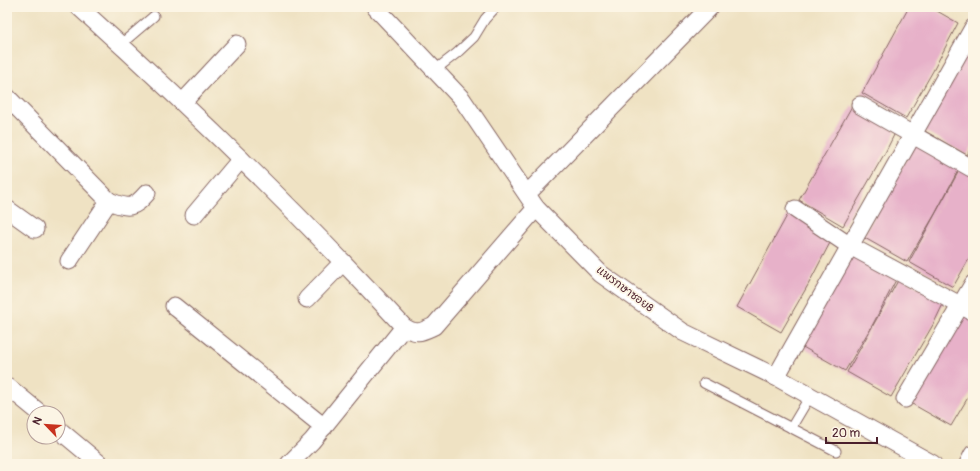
<svg xmlns="http://www.w3.org/2000/svg" width="980" height="471" viewBox="0 0 980 471" font-family="Pangolin,'Playpen Sans Thai',sans-serif">
<rect width="100%" height="100%" fill="#fcf5e5"/>
<filter id="ink" filterUnits="userSpaceOnUse"><feTurbulence type="fractalNoise" baseFrequency=".025" numOctaves="2"/><feDisplacementMap in="SourceGraphic" scale="8" xChannelSelector="R" yChannelSelector="G"/><feConvolveMatrix kernelMatrix="1 2 1 2 8 2 1 2 1" color-interpolation-filters="sRGB"/></filter>
<filter id="wash" filterUnits="userSpaceOnUse"><feTurbulence type="fractalNoise" baseFrequency=".012" numOctaves="4" result="noise"/><feDisplacementMap in="SourceGraphic" scale="16" xChannelSelector="R" yChannelSelector="G"/><feGaussianBlur stdDeviation="0.9" result="paint"/><feColorMatrix in="noise" values="0 0 0 0 0 0 0 0 0 0 0 0 0 0 0 0 0 1.4 0 .05"/><feComposite in="paint" operator="in"/></filter>
<g filter="url(#wash)">
<rect width="100%" height="100%" fill="#efe2c3"/>
<g id="blocks">
<g fill="#e7b1c9">
<polygon points="909,7 930,7 958,23 933,71 906,118 862,93"/>
<polygon points="973,39 973,145 967,155 923,130"/>
<polygon points="852,106 896,131 886,151 843,226 799,200"/>
<polygon points="916,142 960,167 935,214 907,262 863,237"/>
<polygon points="961,167 973,173 973,252 953,287 909,262"/>
<polygon points="789,212 833,237 808,285 781,332 737,307"/>
<polygon points="854,251 898,276 873,324 845,371 801,346"/>
<polygon points="900,277 944,302 934,323 891,397 847,372"/>
<polygon points="973,314 973,389 951,426 907,401 954,318"/>
</g>
</g>
</g>
<g filter="url(#ink)">
<use href="#blocks" fill-opacity="0" stroke="#846360" stroke-width="1"/>
<g fill="none" stroke-linecap="round" stroke-linejoin="round">
<defs>
<g id="service">
<polyline points="120,45 154,16"/>
<polyline points="435,70 457,53 474,37 485,19 496,7"/>
<polyline points="704,383 836,451"/>
<polyline points="791,428 810,396"/>
</g>
<g id="minor">
<path d="M 79,7 C 192,109 301,215 404,327 C 417,335 421,332 434,326 L 536,208"/>
<polyline points="375,7 462,99 536,208 601,274 683,332 776,377 933,464"/>
<polyline points="7,97 109,201 69,261"/>
<polyline points="183,102 237,44"/>
<polyline points="860,105 973,169"/>
<polyline points="527,194 710,7"/>
<path d="M 109,201 C 129,209 133,209 147,193"/>
<polyline points="7,209 35,229"/>
<polyline points="795,209 850,246 973,312"/>
<polyline points="194,215 241,159"/>
<polyline points="307,299 343,262"/>
<polyline points="174,306 324,427"/>
<polyline points="776,377 973,28"/>
<polyline points="7,386 40,413"/>
<polyline points="905,399 973,284"/>
<polyline points="58,429 100,464"/>
<polyline points="289,464 312,441 404,327"/>
<polyline points="968,464 973,454"/>
</g>
</defs>
<use href="#service" stroke="#846360" stroke-width="11"/>
<use href="#minor" stroke="#846360" stroke-width="19"/>
<use href="#service" stroke="#fff" stroke-width="9"/>
<use href="#minor" stroke="#fff" stroke-width="17"/>
</g>
</g>
<g text-anchor="middle" dominant-baseline="central" stroke-width="3.5" stroke-linejoin="round" paint-order="stroke">
<g font-size="11" fill="#4a1f2b" stroke="#fcf5e5">
<text transform="translate(625 289) rotate(37)">แพรกษาซอย8</text>
</g>
</g>
<rect width="980" height="471" fill="none" stroke="#fcf5e5" stroke-width="24"/>
<g transform="translate(46 425) rotate(295)"><circle r="19" fill="#fcf5e5" stroke="#b59f9b"/>
<path d="M0-3L7 15L0 10L-7 15Z" fill="#c8321e"/>
<text y="-6" font-size="11" font-weight="bold" text-anchor="middle" fill="#4a1f2b">N</text>
</g>
<path d="M826 437v6h51v-6" fill="none" stroke="#4a1f2b" stroke-width="2"/>
<text x="832" y="437" font-size="12" fill="#4a1f2b" stroke="#fcf5e5" stroke-width="3" paint-order="stroke">20 m</text>
</svg>
